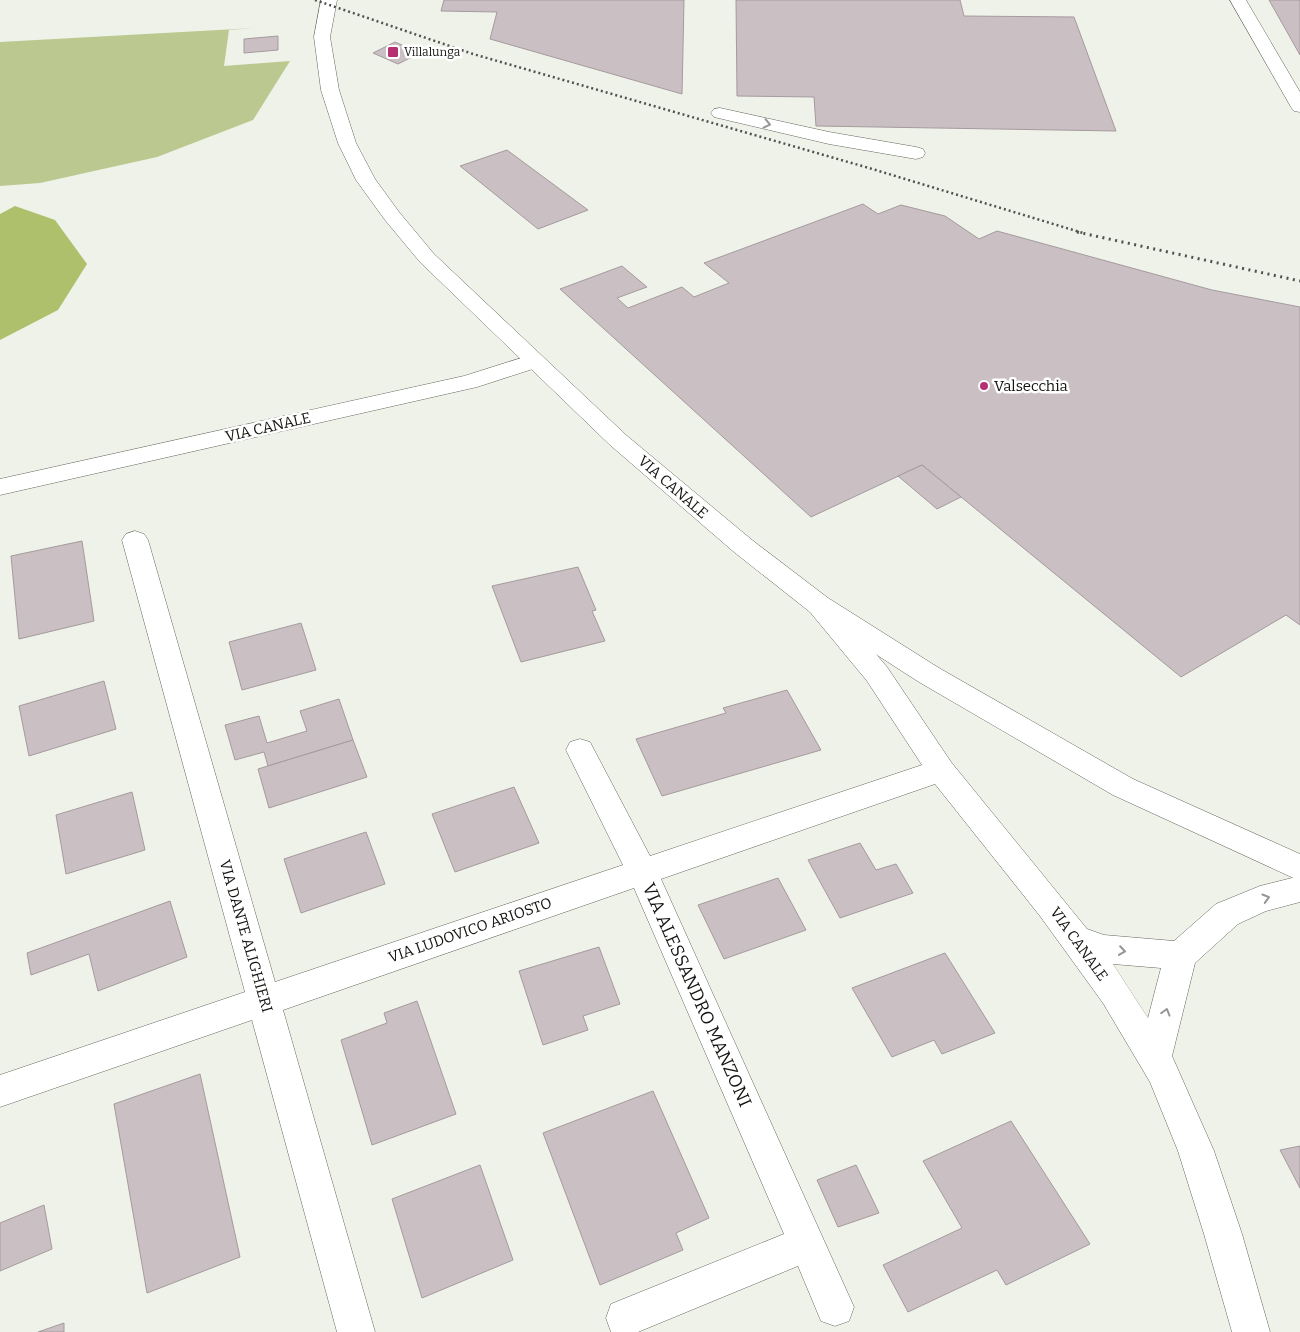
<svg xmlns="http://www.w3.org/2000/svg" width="1300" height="1332" viewBox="0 0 1300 1332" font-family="Bitter,serif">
<rect width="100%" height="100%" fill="#eff2e8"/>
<polygon fill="#bbc88f" points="255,28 229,30 224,66 290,61 253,120 157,157 40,183 0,186 0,42"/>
<polygon fill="#aec06c" points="15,206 55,220 87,264 58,310 0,340 0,214"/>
<g fill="#cabfc3" stroke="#a59a9e">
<polygon points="444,0 684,0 682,94 490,39 497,12 441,11"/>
<polygon points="736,0 960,0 964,16 1074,17 1116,131 816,126 814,97 737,96"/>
<polygon points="1269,0 1300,0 1300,55"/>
<polygon points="278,36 278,50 244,53 244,39"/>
<polygon points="395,42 420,53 398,64 373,53"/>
<polygon points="507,150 588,210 538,229 460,166"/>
<polygon points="863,204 878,214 901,205 945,216 979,239 997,231 1212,290 1300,307 1300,625 1286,615 1181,677 922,465 811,517 560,289 622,266 647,287 617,298 628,308 682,287 694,297 729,283 704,263"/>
<polygon points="922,465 961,497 937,509 898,476"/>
<polygon points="82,541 94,621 19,639 11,556"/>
<polygon points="578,567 596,610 592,611 605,641 521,662 492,586"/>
<polygon points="301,623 316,670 242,690 229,642"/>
<polygon points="104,681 116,729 29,756 19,706"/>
<polygon points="787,690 821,750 662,796 636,739 726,713 723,708"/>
<polygon points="339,699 353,740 268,766 264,752 235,760 225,725 259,716 267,743 307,731 300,711"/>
<polygon points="353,740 367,777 269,808 258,769"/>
<polygon points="514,787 539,843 455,872 432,814"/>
<polygon points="132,792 145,850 66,874 56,815"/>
<polygon points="366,832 385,884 301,913 284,859"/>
<polygon points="860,843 876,870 896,864 913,893 840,918 808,860"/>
<polygon points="778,878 806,930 724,959 698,905"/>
<polygon points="170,901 187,957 98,991 89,954 31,975 27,953"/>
<polygon points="599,947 620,1004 583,1016 588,1030 543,1045 519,971"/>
<polygon points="945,953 995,1033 942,1054 934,1040 892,1057 852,988"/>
<polygon points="417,1001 456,1114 372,1145 341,1040 387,1023 384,1013"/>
<polygon points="200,1074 240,1257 147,1293 114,1104"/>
<polygon points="653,1091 709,1218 676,1233 683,1250 600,1285 543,1133"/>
<polygon points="1011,1121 1090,1244 1006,1285 997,1270 908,1312 883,1265 962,1228 923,1161"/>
<polygon points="1300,1146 1300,1188 1280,1150"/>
<polygon points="480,1165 513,1260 422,1298 392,1199"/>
<polygon points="856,1165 879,1213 838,1227 817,1180"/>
<polygon points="44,1205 52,1249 0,1271 0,1223"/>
<polygon points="64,1323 64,1332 38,1332"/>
</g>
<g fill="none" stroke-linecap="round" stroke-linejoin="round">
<defs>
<g id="minor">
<polygon points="1230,0 1246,0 1300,92 1300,112 1294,111 1291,107"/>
<polygon points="720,108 829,132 916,147 923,149 925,153 923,157 916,159 829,144 714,117 711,113 714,109"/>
<polygon points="534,354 542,356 545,361 542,366 477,387 0,495 0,479 464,376"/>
<path d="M 135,531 L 144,534 L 148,540 L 275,982 L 623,865 L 566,750 L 570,742 L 580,739 L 590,742 L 650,856 L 922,765 L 867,681 L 810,612 L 806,605 L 810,598 L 819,596 L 828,598 L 887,667 L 951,762 L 1087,929 L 1104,935 L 1174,941 L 1216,904 L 1260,886 L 1300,876 L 1300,902 L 1266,911 L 1238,924 L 1195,963 L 1172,1056 L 1214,1151 L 1242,1234 L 1270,1332 L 1232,1332 L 1204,1234 L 1178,1151 L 1150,1082 L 1103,1003 L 1040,916 L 935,784 L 661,879 L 854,1307 L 849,1321 L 835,1326 L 821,1321 L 798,1266 L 638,1332 L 611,1332 L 606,1318 L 611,1304 L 784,1234 L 634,888 L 283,1010 L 375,1332 L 337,1332 L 252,1020 L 0,1107 L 0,1075 L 245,992 L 122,540 L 126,534 ZM 1113,964 L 1161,968 L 1148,1018 Z"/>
</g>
<polygon id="major" points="321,0 337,0 330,37 339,90 356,143 375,179 399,212 434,254 626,435 752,540 828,598 939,668 1133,779 1300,854 1300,881 1113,795 919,682 810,612 734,552 610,445 420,262 385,220 356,180 338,143 321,90 314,37"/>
</defs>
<use href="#minor" stroke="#65675f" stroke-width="1"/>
<use href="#major" stroke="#65675f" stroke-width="1"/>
<use href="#minor" fill="#fff" fill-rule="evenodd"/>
<use href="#major" fill="#fff" fill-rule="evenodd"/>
<polyline stroke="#51524d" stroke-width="2.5" stroke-dasharray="2 3" stroke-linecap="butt" points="315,0 473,54 869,168 1083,233"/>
<polyline stroke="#51524d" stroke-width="3" stroke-dasharray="2 4.5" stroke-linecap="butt" points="1077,232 1300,281"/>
</g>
<defs><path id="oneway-chevron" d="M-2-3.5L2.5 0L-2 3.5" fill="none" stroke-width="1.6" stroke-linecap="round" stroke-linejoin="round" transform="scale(1.25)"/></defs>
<g stroke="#959694">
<use href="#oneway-chevron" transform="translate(767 124) rotate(13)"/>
<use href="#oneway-chevron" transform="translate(1266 898) rotate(-16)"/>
<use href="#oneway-chevron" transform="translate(1122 951) rotate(8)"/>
<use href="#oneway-chevron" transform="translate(1166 1012) rotate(-74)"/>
</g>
<g fill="#b52f72" stroke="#fff" stroke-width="2">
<rect x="387" y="46" width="12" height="12" rx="2.5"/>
<circle cx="984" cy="386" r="5"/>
</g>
<g text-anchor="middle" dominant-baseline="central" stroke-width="5" stroke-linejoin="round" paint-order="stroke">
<g font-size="12" fill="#141511" stroke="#fff" text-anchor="start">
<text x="404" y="52">Villalunga</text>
</g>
<g font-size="15" fill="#141511" stroke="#fff" text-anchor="start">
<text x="994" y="386">Valsecchia</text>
</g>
<g font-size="15" fill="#141511" stroke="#fff">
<text transform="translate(268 427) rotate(-13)">VIA CANALE</text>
<text transform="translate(673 487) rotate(41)">VIA CANALE</text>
<text transform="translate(470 930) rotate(-19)">VIA LUDOVICO ARIOSTO</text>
<text transform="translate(246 936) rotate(74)">VIA DANTE ALIGHIERI</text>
<text transform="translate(1079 944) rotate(54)">VIA CANALE</text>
</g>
<g font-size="18" fill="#141511" stroke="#fff">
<text transform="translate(697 995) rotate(66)">VIA ALESSANDRO MANZONI</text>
</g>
</g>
</svg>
